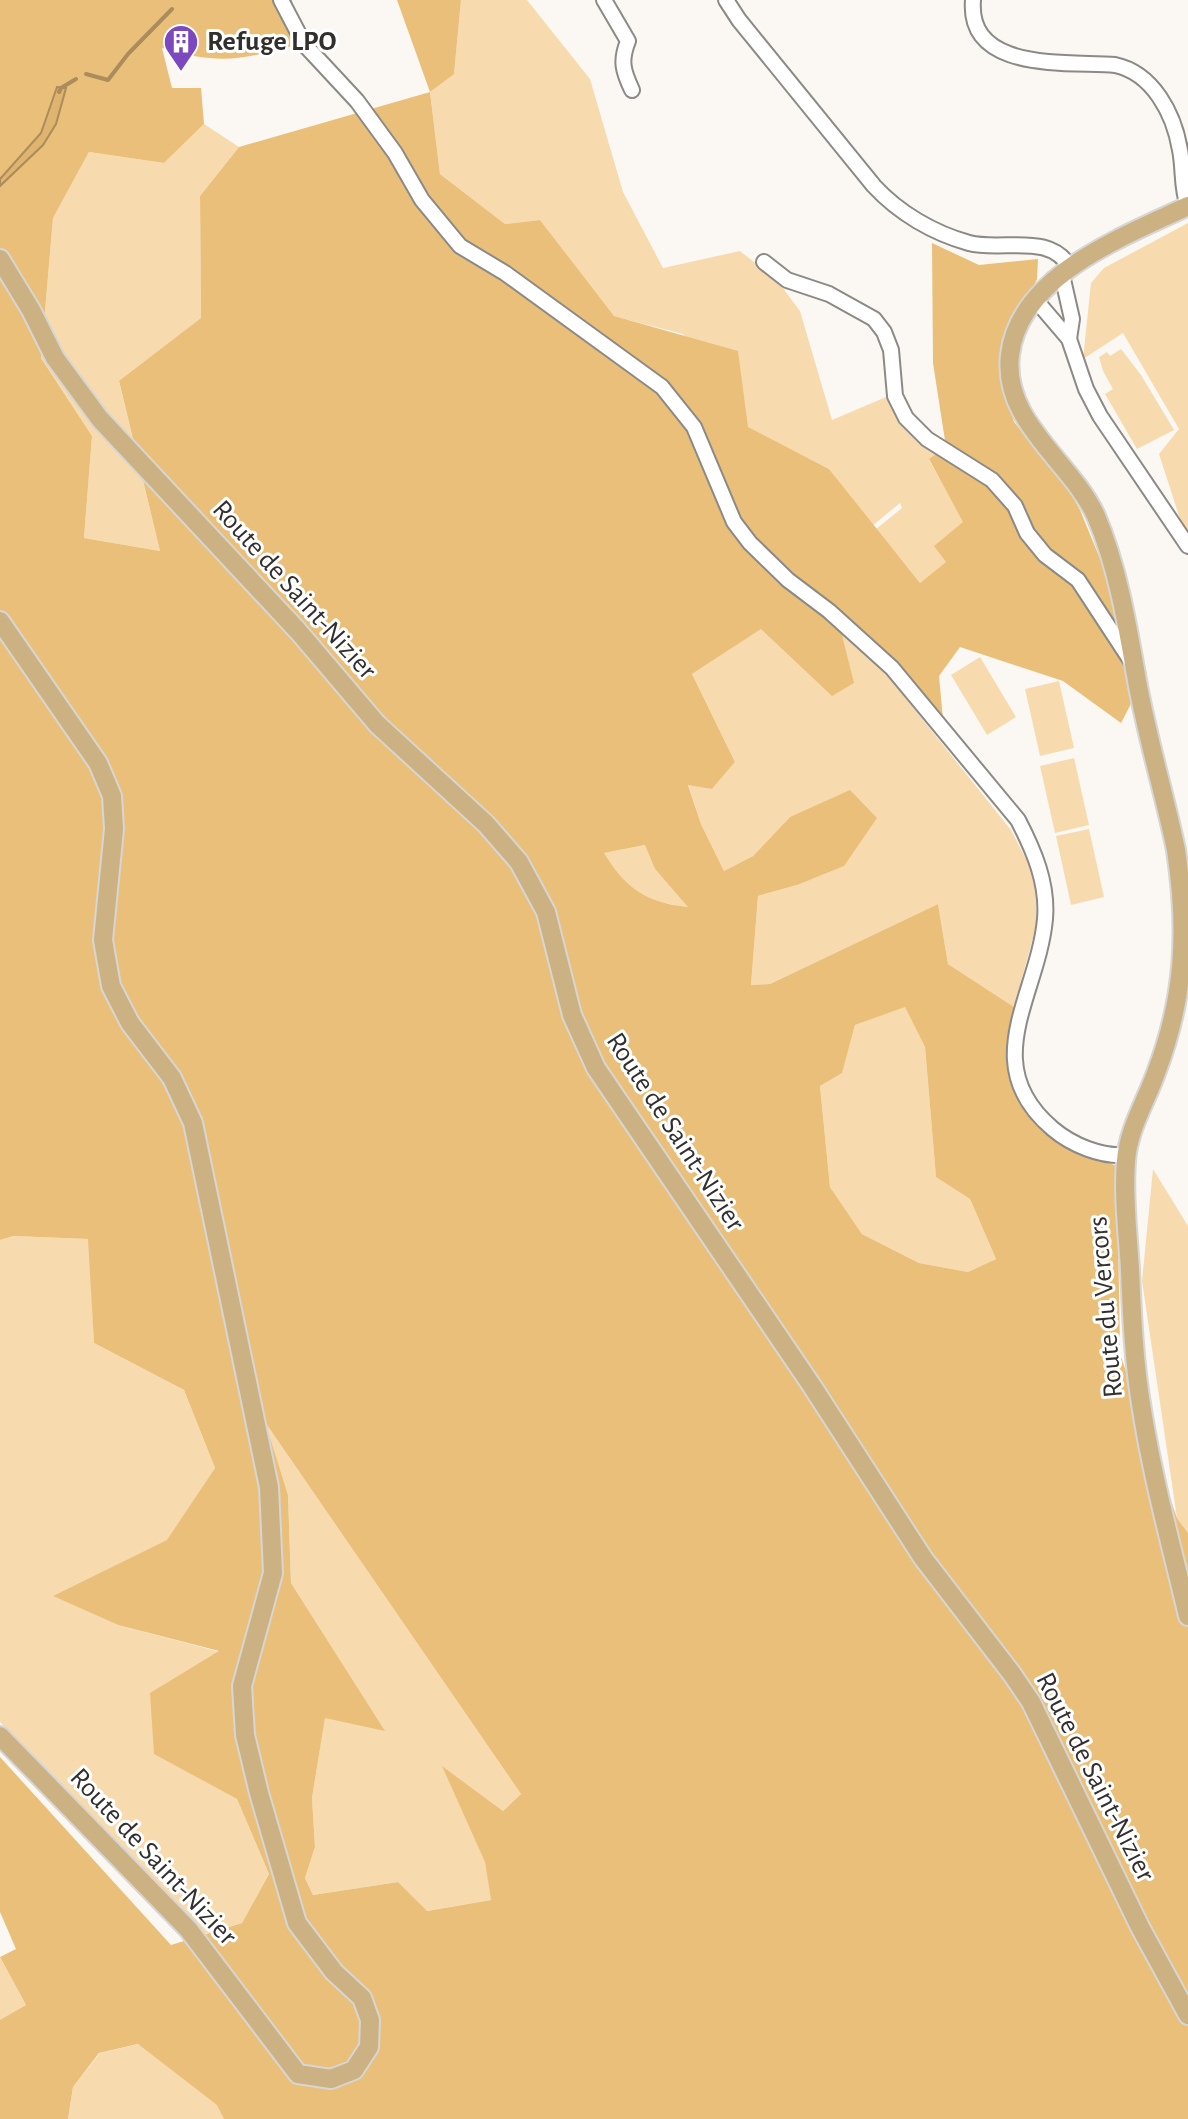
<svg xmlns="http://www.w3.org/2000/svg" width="1188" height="2119" viewBox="0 0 1188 2119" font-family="'Alegreya Sans',sans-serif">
<rect width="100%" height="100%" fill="#fbf8f3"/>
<g fill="#f7dbaf">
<polygon points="461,0 527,0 590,79 623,192 663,268 740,251 777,280 800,311 832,420 886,397 946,447 929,460 964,522 947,562 920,583 876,529 902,508 900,503 872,526 829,469 747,427 683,334 613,316 540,220 505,224 440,174 430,92 454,73"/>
<polygon points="204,124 239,147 200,196 201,318 119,382 160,551 84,538 92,436 41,358 53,218 89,152 164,163"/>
<polygon points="1188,223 1188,533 1182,525 1159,454 1179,429 1123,333 1083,359 1091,283 1104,268"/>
<polygon points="1121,349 1141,375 1174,430 1137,449 1105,394 1113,389 1103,371 1099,357 1107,352 1110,356"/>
<polygon points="762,628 841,634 867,650 1011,830 1035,877 1037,923 1014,1007 948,964 938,904 770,984 751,985 758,896 797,885 790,817 753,856 724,871 701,824 688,784 712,789 735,762 692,674"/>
<polygon points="980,657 1016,717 987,735 951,675"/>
<polygon points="1059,681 1074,748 1040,756 1025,689"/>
<polygon points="1074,758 1089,825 1055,833 1040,766"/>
<polygon points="1089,829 1104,897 1071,905 1056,836"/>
<path d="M 646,845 L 655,869 L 689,907 C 647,903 625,889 603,853 Z"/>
<polygon points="905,1006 925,1047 936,1176 970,1199 996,1259 968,1272 919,1263 862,1234 830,1187 820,1086 842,1072 855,1025"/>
<polygon points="1153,1169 1188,1226 1188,1533 1177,1518 1142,1281"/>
<polygon points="12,1236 89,1239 94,1343 184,1390 215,1468 168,1540 54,1596 118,1625 220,1652 154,1753 237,1799 269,1874 242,1923 205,1934 0,1722 0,1240"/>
<polygon points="263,1419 521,1794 503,1811 443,1767 486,1862 491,1900 426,1911 398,1882 313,1895 305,1878 315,1847 312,1798 325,1717 384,1730 291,1583 288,1495"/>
<polygon points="0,1957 26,2005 1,2020 0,2020"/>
<polygon points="139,2044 218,2105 224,2119 68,2119 73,2087 100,2053"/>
</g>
<path fill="#eabf79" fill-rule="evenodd" d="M 0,0 L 292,0 L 296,45 C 241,60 219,65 162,48 L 172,88 L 201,88 L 204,124 L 164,163 L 89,152 L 53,218 L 41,358 L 92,436 L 84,538 L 160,551 L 119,381 L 201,318 L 200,196 L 239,147 L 430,92 L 397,0 L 461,0 L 454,74 L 430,92 L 440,174 L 505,224 L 540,220 L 614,316 L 738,351 L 748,427 L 829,469 L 920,583 L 946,562 L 934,546 L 963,522 L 929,459 L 946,447 L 933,363 L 932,243 L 979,265 L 1038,259 L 1037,279 L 999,361 L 1014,422 L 1065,483 L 1080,510 L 1147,673 L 1121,723 L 1063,681 L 960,647 L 939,676 L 943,719 L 904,672 L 842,635 L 854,683 L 832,696 L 761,629 L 692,674 L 735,762 L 712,789 L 688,785 L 701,824 L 724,871 L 753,856 L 790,817 L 850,790 L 877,818 L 844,866 L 797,885 L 758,896 L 751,985 L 770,984 L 938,904 L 948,964 L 1014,1007 L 1008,1061 L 1023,1106 L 1062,1146 L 1117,1166 L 1120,1354 L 1177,1518 L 1188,1533 L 1188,2119 L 224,2119 L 217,2105 L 138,2044 L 99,2053 L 73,2087 L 68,2119 L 0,2119 L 0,2020 L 26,2005 L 0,1957 L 16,1949 L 0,1912 L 0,1757 L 171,1945 L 242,1923 L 269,1874 L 237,1799 L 154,1754 L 150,1693 L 219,1651 L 118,1625 L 53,1596 L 167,1540 L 215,1468 L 184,1390 L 94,1343 L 88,1239 L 13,1236 L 0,1240 ZM 645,845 L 655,869 L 688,907 C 647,903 625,888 604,853 ZM 905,1007 L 925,1047 L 936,1177 L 970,1199 L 996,1259 L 968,1272 L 919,1263 L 862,1234 L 830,1187 L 820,1086 L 842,1073 L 855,1025 ZM 265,1422 L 521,1794 L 503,1811 L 442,1766 L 485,1862 L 491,1900 L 427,1911 L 398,1882 L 313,1895 L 305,1878 L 315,1847 L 312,1798 L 325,1718 L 385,1731 L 291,1583 L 288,1495 Z"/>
<polygon fill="#dfb46f" stroke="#ab8c5c" stroke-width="2" points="57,87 66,88 56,124 43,145 0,186 0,179 41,133"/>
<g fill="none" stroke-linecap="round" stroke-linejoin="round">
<g stroke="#ab8c5c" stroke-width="4">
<polyline points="86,74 108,80 128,54 172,9"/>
<polyline points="59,92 61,88 76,79"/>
</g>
<defs>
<g id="minor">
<path d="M 281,0 L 304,44 L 357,101 L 395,153 L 422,200 L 460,246 L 505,273 L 662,387 L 694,427 L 734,522 L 750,543 L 788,580 L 829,611 L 892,668 L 1018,820 C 1034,851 1048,883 1045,919 C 1038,996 976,1064 1053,1129 C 1072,1145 1101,1157 1126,1155"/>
<path d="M 604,0 L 628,41 C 620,61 623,71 632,90"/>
<path d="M 726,0 L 739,20 L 874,186 C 899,213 933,233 969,243 C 1003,252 1051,231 1071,269"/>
<path d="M 973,0 C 967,73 1068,61 1115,65 C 1153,73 1174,114 1180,150 C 1184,170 1181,187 1188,206"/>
<polyline points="764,262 787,280 829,294 874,319 884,332 891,350 895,396 906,418 927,439 992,480 1015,506 1027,533 1045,555 1078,580 1133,664"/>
<polyline points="1062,275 1072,319 1069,339"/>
<polyline points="1034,298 1069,339 1086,389 1100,416 1188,546"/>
</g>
<g id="major">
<path d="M 1188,206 C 1125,236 1019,275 1010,355 C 1002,422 1071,461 1096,516 C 1117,565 1127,623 1136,675 C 1146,734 1164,792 1176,850 C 1188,930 1185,997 1156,1073 C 1146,1101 1128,1130 1126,1161 C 1123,1197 1128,1234 1130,1270 C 1132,1317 1134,1364 1142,1410 C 1153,1480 1172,1548 1188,1616"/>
<polyline points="0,259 31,310 55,358 100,419 298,631 377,724 486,824 519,862 546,912 572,1015 596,1068 812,1386 923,1558 1012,1674 1031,1702 1140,1927 1188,2015"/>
<polyline points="0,621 98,763 112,796 114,829 103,940 111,986 130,1023 172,1078 193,1123 269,1487 273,1573 242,1686 245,1735 259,1793 297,1923 334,1972 362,1998 370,2020 369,2047 354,2070 331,2079 298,2074 188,1929 0,1736"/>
</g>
</defs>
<use href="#minor" stroke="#8c8a86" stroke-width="18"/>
<use href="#major" stroke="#d6d6d5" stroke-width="22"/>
<use href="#minor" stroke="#fff" stroke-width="14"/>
<use href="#major" stroke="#ccb283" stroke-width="18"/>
</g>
<defs>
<symbol id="building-pin" viewBox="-11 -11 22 30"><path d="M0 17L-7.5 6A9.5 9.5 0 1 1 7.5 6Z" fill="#7c48bf" stroke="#fff"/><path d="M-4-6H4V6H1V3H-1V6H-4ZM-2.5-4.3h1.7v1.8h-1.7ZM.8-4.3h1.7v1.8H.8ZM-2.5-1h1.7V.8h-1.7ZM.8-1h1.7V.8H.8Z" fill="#fff"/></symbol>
</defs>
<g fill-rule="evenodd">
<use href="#building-pin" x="161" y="22" width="40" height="54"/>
</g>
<g text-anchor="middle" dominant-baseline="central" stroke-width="6" stroke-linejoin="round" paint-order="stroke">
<g font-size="28" font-weight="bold" fill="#31302e" stroke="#fff" text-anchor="start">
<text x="207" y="42">Refuge LPO</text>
</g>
<g font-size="28" fill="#31302e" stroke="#fff">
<text transform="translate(294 590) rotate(48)">Route de Saint-Nizier</text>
<text transform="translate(675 1132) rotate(57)">Route de Saint-Nizier</text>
<text transform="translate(1106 1307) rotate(-95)">Route du Vercors</text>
<text transform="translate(1095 1777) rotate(63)">Route de Saint-Nizier</text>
<text transform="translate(153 1857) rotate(47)">Route de Saint-Nizier</text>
</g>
</g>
</svg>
